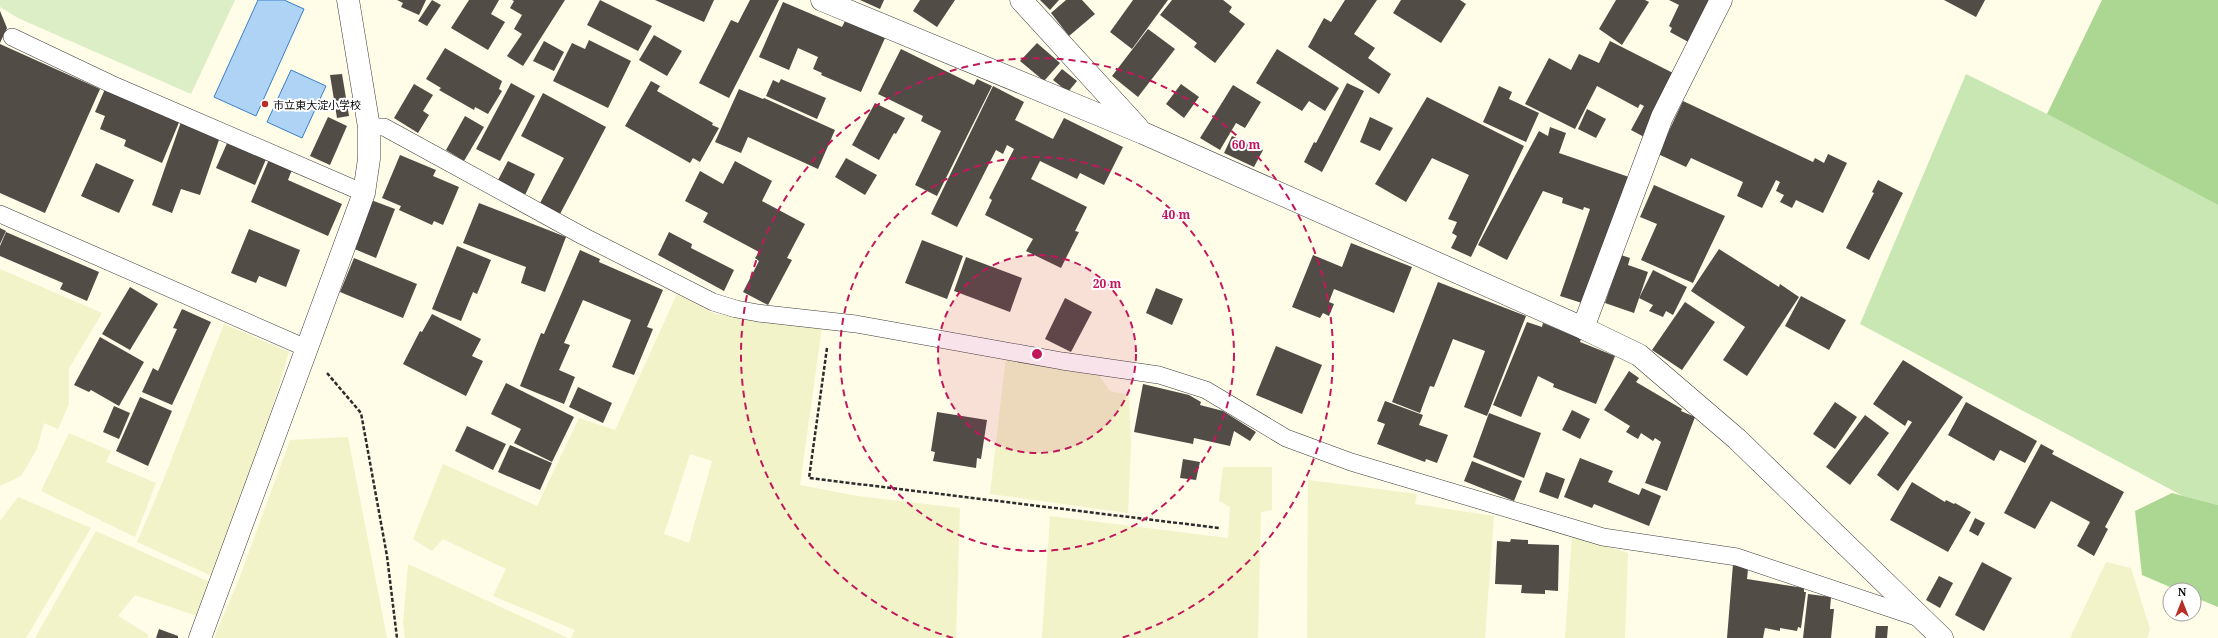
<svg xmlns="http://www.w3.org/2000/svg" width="2218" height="638" viewBox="0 0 2218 638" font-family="'Noto Serif','Noto Sans JP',serif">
<rect width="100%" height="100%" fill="#fffce8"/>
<g fill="#f2f3c9" fill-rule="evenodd">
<polygon points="0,269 102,313 69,368 69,404 58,429 44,423 37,449 21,476 0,486"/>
<path d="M 677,294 L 715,314 L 822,327 L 800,485 L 857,496 L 960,508 L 956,638 L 571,638 L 575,630 L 493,596 L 506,569 L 443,539 L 432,551 L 413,539 L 443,464 L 537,506 L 579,418 L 615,430 ZM 690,454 L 712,461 L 689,543 L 664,534 Z"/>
<polygon points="224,324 289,352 243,504 212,576 137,542 163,481"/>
<polygon points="1006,356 1099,375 1110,391 1129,395 1131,446 1128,513 990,494"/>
<polygon points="69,433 111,451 106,462 156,483 135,537 41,491"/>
<polygon points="348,437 387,638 214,638 239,579 290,440"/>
<polygon points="1223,467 1272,467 1272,510 1261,512 1258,638 1042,638 1050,516 1228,538 1230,507 1219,501"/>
<polygon points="1308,480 1417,494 1415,504 1494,516 1485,638 1307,638"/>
<polygon points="18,497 91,528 26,638 0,638 0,521"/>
<polygon points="96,531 212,583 197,616 135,595 118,616 149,635 147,638 35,638"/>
<polygon points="1572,536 1628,553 1625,638 1565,638"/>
<polygon points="2106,562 2131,568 2150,629 2147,638 2070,638"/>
<polygon points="408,564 568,638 405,638 403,623"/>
</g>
<polygon fill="#c9e7b3" points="1966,74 2047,114 2218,205 2218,505 2183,496 1860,324"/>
<g fill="#abd793">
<polygon points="2102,0 2218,0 2218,205 2047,114"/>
<polygon points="2172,493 2218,505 2218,607 2194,597 2194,590 2177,590 2142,575 2135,511"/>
</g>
<polygon fill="#dceec5" points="0,0 235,0 191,94 18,18 0,7"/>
<g fill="#aed3f4" stroke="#3781c9">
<polygon points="258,0 284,0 304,9 256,116 214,97"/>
<polygon points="291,70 326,86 302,138 267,122"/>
</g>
<g fill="#524c47">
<polygon points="397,0 426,0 419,15 401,7 403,3"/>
<polygon points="432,0 441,5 427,26 418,21"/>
<polygon points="469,0 499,0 491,14 505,22 488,50 451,28"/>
<polygon points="512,0 565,0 523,66 507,56 522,34 514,29 522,15 510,8 514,1"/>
<polygon points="600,0 652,26 638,51 587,25"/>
<polygon points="655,0 714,0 704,22"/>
<polygon points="750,0 779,0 729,98 699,83 731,20 738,23"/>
<polygon points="860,0 884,0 880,9"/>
<polygon points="920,0 955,0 937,27 913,11"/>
<polygon points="1040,0 1059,0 1050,10"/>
<polygon points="1066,0 1082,0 1095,14 1069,36 1051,13"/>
<polygon points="1133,0 1168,0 1132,49 1110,32"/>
<polygon points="1172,0 1223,0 1232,7 1229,12 1245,24 1215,63 1194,47 1197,43 1160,15"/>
<polygon points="1345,0 1377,0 1354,34 1375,48 1368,58 1391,74 1379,94 1308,47 1324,18 1331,22"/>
<polygon points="1401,0 1460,0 1466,4 1441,43 1393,13"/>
<polygon points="1616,0 1645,0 1649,2 1622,45 1599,29"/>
<polygon points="1669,0 1715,0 1692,44 1670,32 1672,28 1669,26 1679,5"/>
<polygon points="1944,0 1985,0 1976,17"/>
<polygon points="783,2 842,27 845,21 885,38 861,92 821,75 822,73 813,69 818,57 798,48 789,70 759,57"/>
<polygon points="0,11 7,28 0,43"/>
<polygon points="1148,29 1175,49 1138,97 1112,76"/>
<polygon points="654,35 682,51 667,76 639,60"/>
<polygon points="589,40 631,61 608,108 553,81 572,43 585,49"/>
<polygon points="544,41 564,52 554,71 533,61"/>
<polygon points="1610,41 1673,73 1646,138 1631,130 1644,106 1640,104 1638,108 1597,86 1575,129 1525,104 1549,58 1571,70 1579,54 1599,63"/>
<polygon points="1037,43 1060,63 1044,81 1020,61"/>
<polygon points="0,44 100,89 45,213 0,193"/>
<polygon points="445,48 502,81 499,89 502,91 488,114 475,107 474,110 439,90 441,88 426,79"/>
<polygon points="901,49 974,85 977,79 992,86 937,196 915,185 941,131 921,121 923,116 878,94"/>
<polygon points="1277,49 1339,88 1325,111 1309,101 1302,111 1256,83"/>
<polygon points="1062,69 1077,81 1068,92 1053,80"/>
<polygon points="342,74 349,116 337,118 330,75"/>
<polygon points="781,79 826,98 817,119 766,96 773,80 779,83"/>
<polygon points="651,81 660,86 657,91 713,123 712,125 719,128 700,162 693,158 690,163 625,126"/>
<polygon points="511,83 535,96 500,161 476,149"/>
<polygon points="1347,83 1364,91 1322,172 1304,162 1314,142 1316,143"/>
<polygon points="414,84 433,95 423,111 429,115 418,133 394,118"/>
<polygon points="1181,84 1199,97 1184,118 1166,104"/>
<polygon points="1233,85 1261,102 1245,128 1236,123 1220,150 1200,138"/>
<polygon points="993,86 1024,102 1015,120 1053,139 1064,118 1123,147 1104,185 1080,173 1077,179 1040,161 1031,179 1087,207 1075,231 1079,232 1061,268 1026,251 1033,239 985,215 992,200 989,198 1014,149 1007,145 1003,154 996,150 957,227 931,214"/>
<polygon points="1499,86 1512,92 1509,99 1539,113 1526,142 1483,122"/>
<polygon points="105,89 180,120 162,163 124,146 126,140 100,129 105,116 95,112"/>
<polygon points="739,89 763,99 764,98 835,130 818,169 748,137 741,153 715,142"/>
<polygon points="543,93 606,127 560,214 540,203 564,158 521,136"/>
<polygon points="1427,97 1524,146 1471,257 1451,248 1457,236 1452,233 1457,222 1448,219 1469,175 1432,158 1406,202 1375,184"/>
<polygon points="1683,101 1813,162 1815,158 1824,163 1828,154 1847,163 1823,213 1796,200 1792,208 1780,202 1784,195 1776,191 1780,182 1776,180 1762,208 1737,196 1743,182 1691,158 1686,167 1658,154"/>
<polygon points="875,103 905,118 896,134 894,133 879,160 852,145"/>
<polygon points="1587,109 1606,119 1596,138 1578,129"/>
<polygon points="465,116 484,127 464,161 446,150"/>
<polygon points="328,117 347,126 330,165 310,156"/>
<polygon points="1370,117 1393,128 1380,151 1360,142"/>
<polygon points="181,122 220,137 200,195 181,189 172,213 152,205"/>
<polygon points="1550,127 1566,133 1559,153 1629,177 1585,304 1560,296 1590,209 1584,207 1583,210 1562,203 1563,198 1543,191 1507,260 1478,245 1539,131 1548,136"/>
<polygon points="1232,136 1263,150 1254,167 1224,153"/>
<polygon points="228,141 267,157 255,185 216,168"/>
<polygon points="400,155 436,170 433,176 459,187 443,225 434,221 432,225 399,210 401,206 382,198"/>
<polygon points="270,157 293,167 288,180 342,204 328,236 251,202"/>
<polygon points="846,158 877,175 865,195 835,177"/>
<polygon points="508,161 535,174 525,195 498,180"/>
<polygon points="735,161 772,181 762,201 805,224 787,258 792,260 768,305 743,292 759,261 755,258 759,252 703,222 708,213 685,201 700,171 723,184"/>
<polygon points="96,163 134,180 119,213 81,196"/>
<polygon points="1878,180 1903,193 1869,260 1846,248 1874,193 1872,192"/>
<polygon points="1654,185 1725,216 1693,283 1641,260 1657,224 1640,217"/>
<polygon points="371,200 395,209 376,258 352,248"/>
<polygon points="479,203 566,237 545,292 521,283 526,267 463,243"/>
<polygon points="0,228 6,231 0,244"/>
<polygon points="249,229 300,250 286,287 259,276 256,283 231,273"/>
<polygon points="6,232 99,272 87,301 60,289 63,283 0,256 0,246"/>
<polygon points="669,232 692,244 691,248 734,270 724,291 658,255"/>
<polygon points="922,240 963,256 947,299 905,283"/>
<polygon points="1351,243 1412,267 1394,313 1334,289 1329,302 1334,304 1329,316 1323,313 1320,318 1292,307 1313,255 1342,267"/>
<polygon points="457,246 491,260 477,294 473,292 461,321 432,309"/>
<polygon points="1719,249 1779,287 1780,284 1799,297 1747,376 1723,360 1745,327 1691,291"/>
<polygon points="580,250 600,259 599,262 663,290 647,327 653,329 634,375 612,367 631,320 583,300 564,343 570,345 559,370 575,377 564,404 520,386 541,333 544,334"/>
<polygon points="1621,255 1630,258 1628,265 1648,272 1634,313 1605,303"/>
<polygon points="966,257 1022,278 1010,312 954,291"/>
<polygon points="354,258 417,284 403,318 340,292"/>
<polygon points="1653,270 1687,287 1673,315 1666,311 1663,317 1649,311 1653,305 1639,298"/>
<polygon points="1438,282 1526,316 1487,416 1464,407 1485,351 1453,339 1434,387 1430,386 1420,413 1392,402"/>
<polygon points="130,287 158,304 130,350 102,334"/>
<polygon points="1156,288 1183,299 1172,325 1146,313"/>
<polygon points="1801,296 1846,320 1829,350 1785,326"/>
<polygon points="1065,298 1092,312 1071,352 1045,339"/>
<polygon points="1685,302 1715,322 1682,370 1652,350"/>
<polygon points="182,309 211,322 172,405 142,392 153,368 158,371 177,329 173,328"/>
<polygon points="432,314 481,339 472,356 483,361 466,396 403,364 420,331 422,332"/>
<polygon points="1527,322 1542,327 1543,323 1581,339 1580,342 1615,356 1596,404 1553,387 1554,384 1538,376 1521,417 1493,405"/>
<polygon points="100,337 144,362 119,406 91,390 89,392 74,385"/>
<polygon points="1276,346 1322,365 1302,414 1256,395"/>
<polygon points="1903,360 1963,397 1898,491 1877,475 1912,422 1908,420 1905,426 1873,404"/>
<polygon points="1629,371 1639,378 1636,382 1682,409 1681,411 1695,417 1667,491 1645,483 1661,442 1655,438 1653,441 1641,433 1638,439 1626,432 1630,426 1604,410"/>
<polygon points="506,383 574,417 552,462 514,443 521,429 491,414"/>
<polygon points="1143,384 1189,395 1201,402 1200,405 1223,411 1256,432 1250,441 1234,431 1230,446 1194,438 1193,444 1134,432"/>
<polygon points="578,387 612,403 603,423 569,407"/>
<polygon points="140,397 172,411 148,466 116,451"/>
<polygon points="1385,401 1423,415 1419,425 1448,435 1437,463 1426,459 1425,462 1377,444 1385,424 1377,421"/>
<polygon points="1835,402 1857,417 1835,449 1813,434"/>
<polygon points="1966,402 2037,441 2025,463 2000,450 1994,461 1948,435"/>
<polygon points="114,406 130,413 119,439 103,432"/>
<polygon points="1572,410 1590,419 1580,439 1562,430"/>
<polygon points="937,412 987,420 981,459 977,458 976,468 933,461 935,452 931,451"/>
<polygon points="1489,413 1541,433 1524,478 1473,457"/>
<polygon points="1865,415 1889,433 1850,485 1826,467"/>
<polygon points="467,426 506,444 493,470 455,451"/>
<polygon points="2041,444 2054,451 2052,454 2124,492 2105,527 2108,529 2094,556 2077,546 2090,522 2051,501 2035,529 2004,513"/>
<polygon points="510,445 552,463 540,490 498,472"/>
<polygon points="1580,458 1613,471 1608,482 1639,495 1642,488 1661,496 1649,526 1594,504 1592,508 1564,497"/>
<polygon points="1183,459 1200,462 1196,480 1180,478"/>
<polygon points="1472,461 1522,481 1514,501 1464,481"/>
<polygon points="1546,472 1565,479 1558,499 1539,492"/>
<polygon points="1912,482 1945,502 1946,500 1954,504 1955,503 1971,512 1948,552 1890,520"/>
<polygon points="1975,518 1985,523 1978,536 1969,531"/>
<polygon points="1511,539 1528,540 1528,544 1559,545 1558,591 1545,590 1545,594 1521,593 1522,585 1495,584 1497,541 1510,542"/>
<polygon points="1982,562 2012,578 1984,631 1955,615"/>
<polygon points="1733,564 1748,569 1747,579 1804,588 1804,592 1806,592 1801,628 1798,627 1797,631 1780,628 1780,631 1765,628 1763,638 1727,638"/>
<polygon points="1939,576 1953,583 1940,608 1926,600"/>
<polygon points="1808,594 1831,597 1830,609 1834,609 1831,638 1803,638"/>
<polygon points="1876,626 1888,626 1887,638 1875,638"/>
<polygon points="159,629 178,636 178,638 156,638"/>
</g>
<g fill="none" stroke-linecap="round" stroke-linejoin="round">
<defs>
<g id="lane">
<polyline points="12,37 111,84 364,193"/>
<polyline points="369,127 384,127 583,236 713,302 736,309 758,313 856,324 1062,361 1159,375 1206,390 1286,438 1351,462 1603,537 1737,557 1919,618"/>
<polyline points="0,214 306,348"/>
</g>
<g id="street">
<polyline points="822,0 1143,133 1583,328 1639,355 1737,439 1942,638"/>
<polyline points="1021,0 1138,128"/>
<polyline points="1583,328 1662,117 1721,0"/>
<polyline points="200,638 364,193 369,159 369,127 348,0"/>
</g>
</defs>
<use href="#lane" stroke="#3d3d3d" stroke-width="18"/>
<use href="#street" stroke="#3d3d3d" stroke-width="23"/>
<g stroke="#2c2c2c" stroke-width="2.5" stroke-dasharray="4 2" stroke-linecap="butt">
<polyline points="827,348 809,478 1219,528"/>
<polyline points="327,373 361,413 387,556 397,638"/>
</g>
<use href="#lane" stroke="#fff" stroke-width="17"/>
<use href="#street" stroke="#fff" stroke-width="22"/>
</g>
<circle cx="1037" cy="354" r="99" fill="#c2185b" fill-opacity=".12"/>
<g fill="none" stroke="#c2185b" stroke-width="2" stroke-dasharray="7 5">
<circle cx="1037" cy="354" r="99"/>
<circle cx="1037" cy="354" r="197"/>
<path d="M953 638A296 296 0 1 1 1121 638"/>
</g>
<circle fill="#b62e27" stroke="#fff" stroke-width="1.5" cx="265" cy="104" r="4"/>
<g text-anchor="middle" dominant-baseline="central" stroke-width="4" stroke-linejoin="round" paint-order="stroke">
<g font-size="11" fill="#0a0a0a" stroke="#fff" text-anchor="start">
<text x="273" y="104">市立東大淀小学校</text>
</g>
</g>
<circle cx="1037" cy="354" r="6" fill="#c2185b" stroke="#fff" stroke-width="2"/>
<g font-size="12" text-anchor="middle" font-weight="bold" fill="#c2185b" stroke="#fff" stroke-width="4" stroke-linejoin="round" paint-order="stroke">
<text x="1246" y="149">60 m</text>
<text x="1176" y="219">40 m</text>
<text x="1107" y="288">20 m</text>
</g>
<g transform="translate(2182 602)"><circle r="19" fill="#ffffff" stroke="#9d9d9d"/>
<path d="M0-3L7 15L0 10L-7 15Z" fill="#b62e27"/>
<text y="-6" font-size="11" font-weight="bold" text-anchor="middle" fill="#0a0a0a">N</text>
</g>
</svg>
